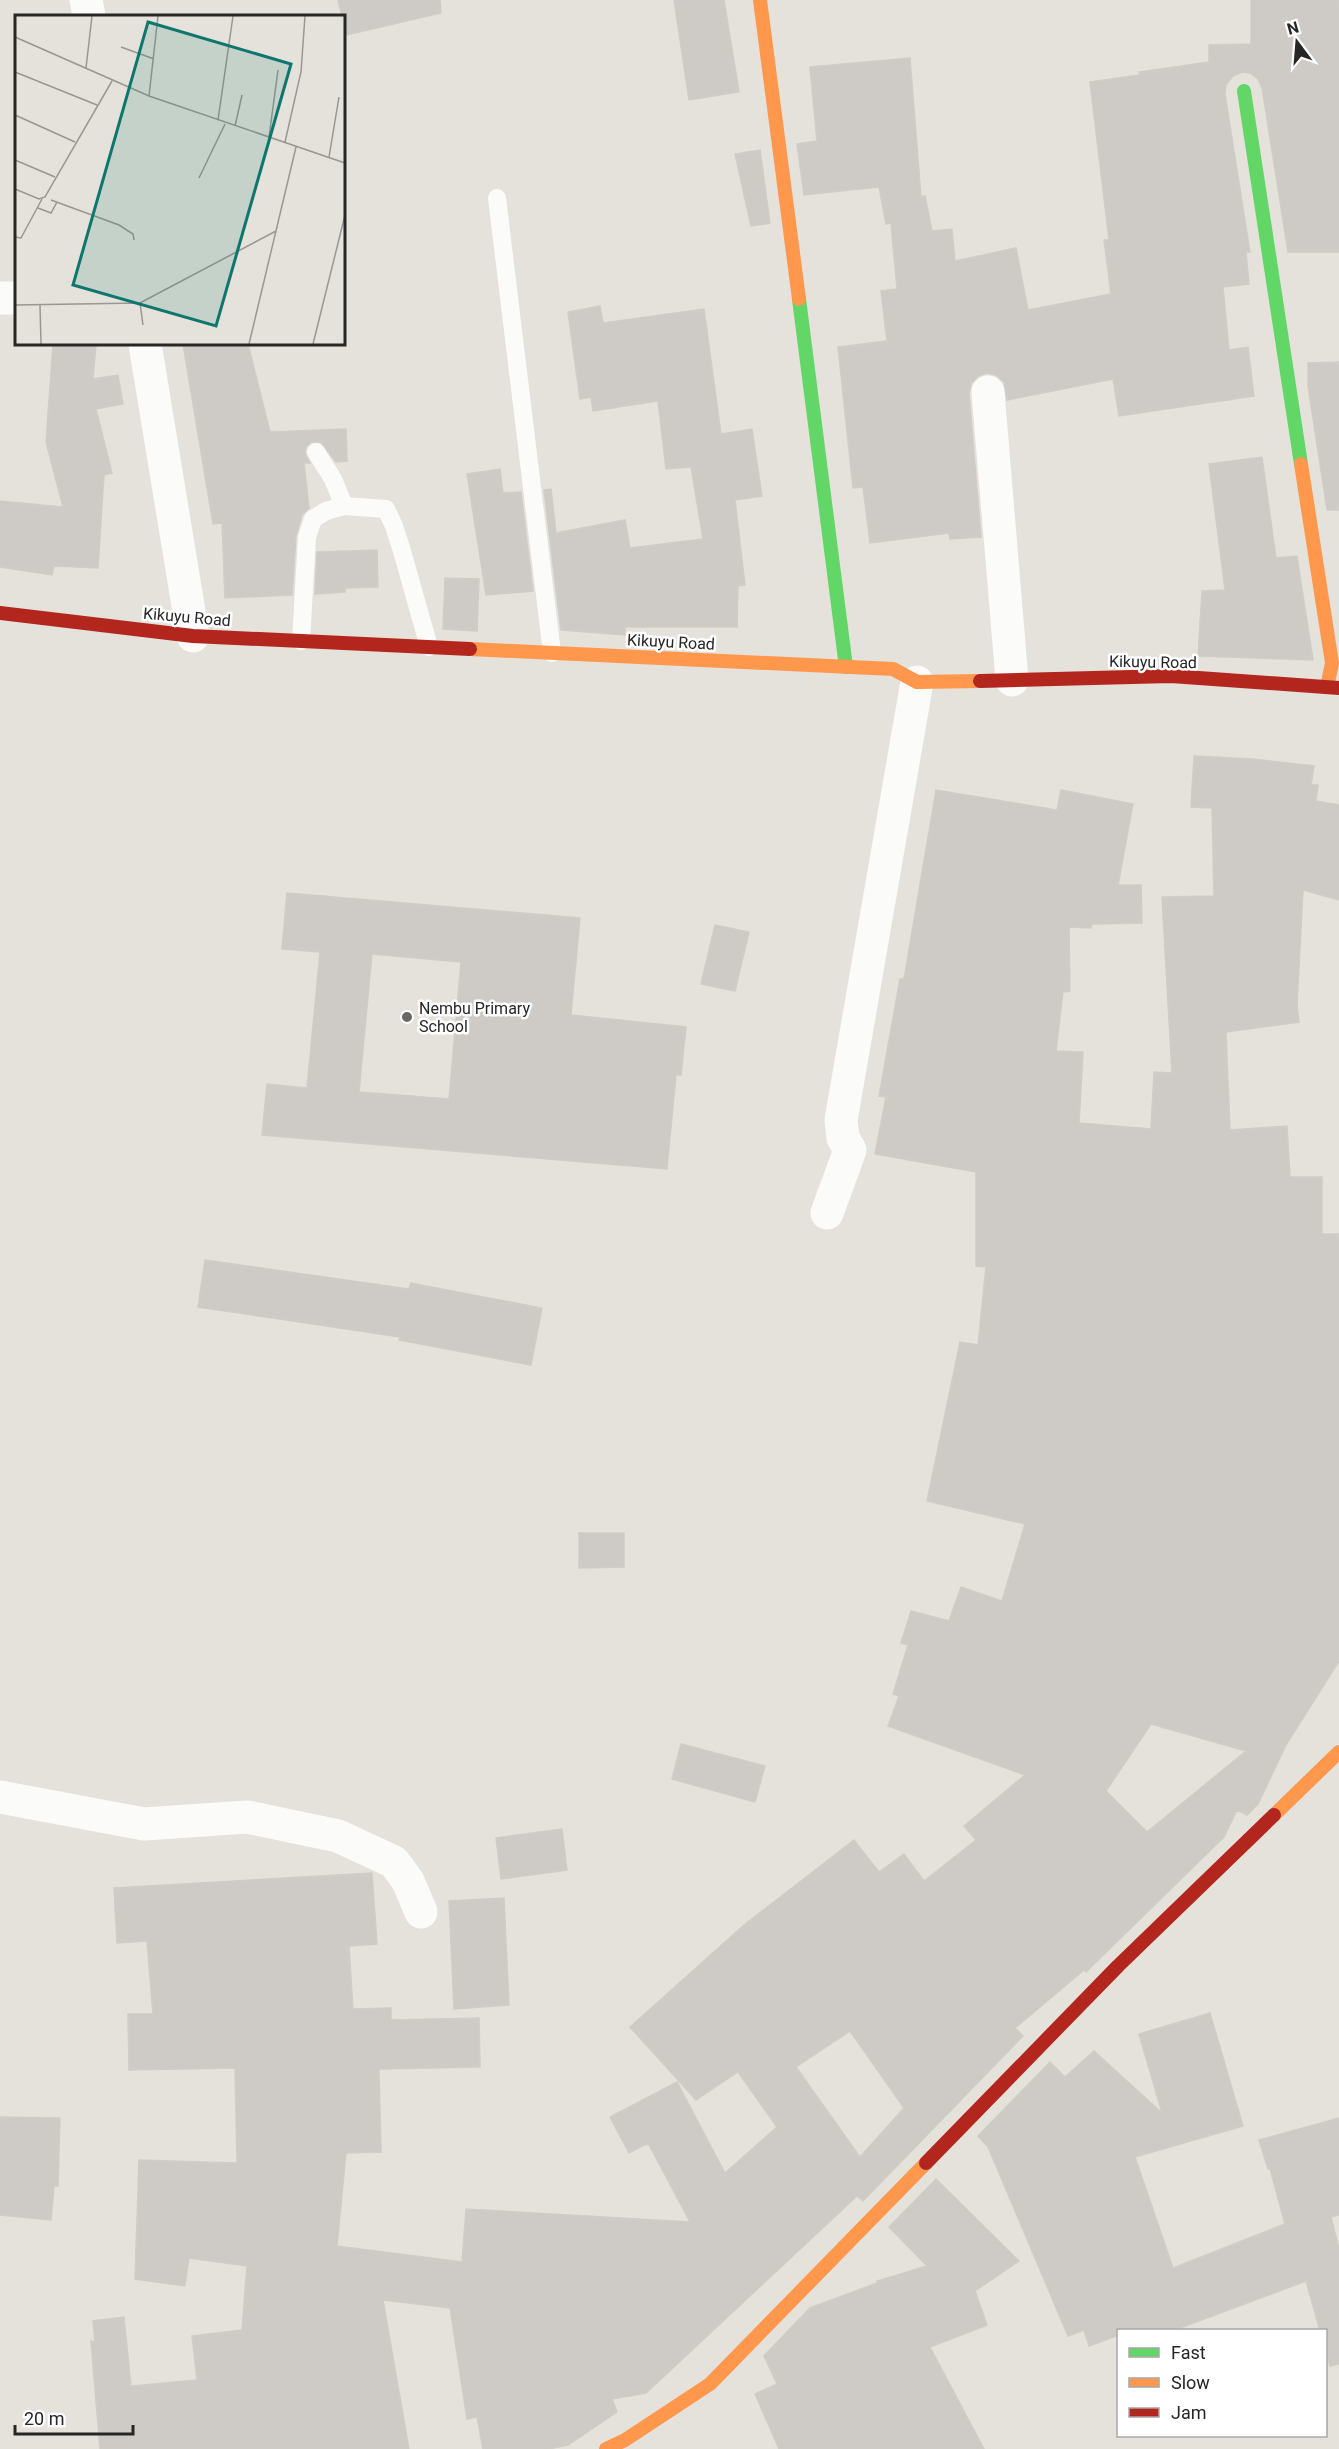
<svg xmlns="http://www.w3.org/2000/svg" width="1339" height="2449" viewBox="0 0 1339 2449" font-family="Roboto,sans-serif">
<rect width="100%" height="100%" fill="#e5e2db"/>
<g fill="#cecbc6" stroke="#d0cdc7" stroke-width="1.5" fill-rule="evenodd">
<polygon points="338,0 440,0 441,13 346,35 344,16 342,16"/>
<polygon points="674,0 724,0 739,92 689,100"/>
<polygon points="1251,0 1339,0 1339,252 1288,252 1262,88 1258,79 1250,73 1242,72 1233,76 1226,85 1225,94 1250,252 1246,252 1249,284 1223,287 1229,350 1248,347 1254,396 1119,416 1113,379 1007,400 1004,382 996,375 987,373 978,376 971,384 969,394 981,537 950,539 949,533 870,543 863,487 853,488 838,347 887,341 881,291 897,289 891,223 886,224 879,187 804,195 797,144 817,141 810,67 910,58 921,197 925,196 932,231 952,229 955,261 1016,248 1028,310 1111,294 1104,240 1109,240 1090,82 1140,75 1139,72 1209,62 1209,45 1251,44"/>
<polygon points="760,150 770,223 751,226 735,154"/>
<polygon points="600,306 603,323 704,309 721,434 752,429 762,496 735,500 745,585 738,586 737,627 625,627 625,635 561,630 544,490 551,489 556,533 625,520 630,548 703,539 691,467 666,469 658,401 593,411 591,397 580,399 568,312"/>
<polygon points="53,344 96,345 93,379 118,375 123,404 96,409 112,473 104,475 98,568 54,566 52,575 0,567 0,501 63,507 46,442"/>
<polygon points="183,344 248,344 270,432 346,429 347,461 336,462 321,442 311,442 306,447 305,453 310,463 304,463 309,508 302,515 296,536 292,595 225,598 222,523 213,524"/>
<polygon points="1339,362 1339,510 1327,510 1308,386 1308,363"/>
<polygon points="1262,457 1276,558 1297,556 1313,660 1198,656 1202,591 1225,590 1209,464"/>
<polygon points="500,469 503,493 521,492 533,591 486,595 467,474"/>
<polygon points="377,550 378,587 345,588 345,592 315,594 317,552"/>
<polygon points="445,578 479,579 477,631 443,629"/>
<path d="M 1194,756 L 1253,759 L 1314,766 L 1311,785 L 1318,785 L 1316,801 L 1339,805 L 1339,900 L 1303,890 L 1297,1006 L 1299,1022 L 1226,1032 L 1230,1130 L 1287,1126 L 1290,1177 L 1322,1177 L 1322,1234 L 1339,1234 L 1339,1661 L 1286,1745 L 1258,1804 L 1247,1815 L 1237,1810 L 1224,1837 L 1086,1972 L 1084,1970 L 1015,2028 L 1023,2036 L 863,2201 L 857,2196 L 646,2393 L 612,2399 L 617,2412 L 568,2445 L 549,2449 L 483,2449 L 477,2417 L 467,2419 L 450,2308 L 383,2300 L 409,2449 L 100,2449 L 91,2341 L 95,2342 L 93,2321 L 124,2317 L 131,2386 L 197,2380 L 192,2336 L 242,2330 L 247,2266 L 189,2258 L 185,2286 L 135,2279 L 139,2160 L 237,2163 L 235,2068 L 129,2070 L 128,2014 L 153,2014 L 147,1941 L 117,1943 L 114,1888 L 372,1873 L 377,1944 L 349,1946 L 353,2009 L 391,2008 L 391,2020 L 479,2018 L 480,2067 L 379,2069 L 381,2152 L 346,2153 L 337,2246 L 462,2262 L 466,2209 L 690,2222 L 648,2143 L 629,2153 L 610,2117 L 677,2082 L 725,2173 L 777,2127 L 738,2072 L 696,2100 L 630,2027 L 744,1925 L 854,1840 L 879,1872 L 904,1854 L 924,1881 L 976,1840 L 964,1826 L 1025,1775 L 888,1726 L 899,1696 L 893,1694 L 908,1645 L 901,1643 L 911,1611 L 949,1621 L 961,1587 L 1002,1601 L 1025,1524 L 927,1501 L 960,1342 L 978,1345 L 986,1267 L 976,1266 L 976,1172 L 875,1154 L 886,1097 L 879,1096 L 888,1046 L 900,979 L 904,979 L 936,790 L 1057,810 L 1061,790 L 1133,804 L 1118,885 L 1141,885 L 1142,923 L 1092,924 L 1091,928 L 1069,927 L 1070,991 L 1063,992 L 1056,1051 L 1083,1052 L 1079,1123 L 1151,1129 L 1154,1072 L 1172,1073 L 1162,897 L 1214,896 L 1212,808 L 1191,807 ZM 1151,1724 L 1246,1751 L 1147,1832 L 1106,1791 ZM 850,2031 L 904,2108 L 860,2157 L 796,2067 Z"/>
<path d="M 287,893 L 580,918 L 571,1015 L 686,1027 L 681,1075 L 676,1075 L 667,1169 L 262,1135 L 267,1084 L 307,1088 L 320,952 L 282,949 ZM 372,954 L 461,962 L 449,1099 L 359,1092 Z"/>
<polygon points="715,925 749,932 735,991 701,984"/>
<polygon points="205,1260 409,1289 411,1283 542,1308 531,1365 399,1340 400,1337 198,1307"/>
<polygon points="579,1533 624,1533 624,1567 579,1568"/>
<polygon points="681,1744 765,1766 755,1802 672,1779"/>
<polygon points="562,1829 567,1870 501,1879 496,1838"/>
<polygon points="504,1898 509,2005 454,2009 449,1901"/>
<polygon points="1210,2013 1243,2126 1135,2157 1173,2268 1285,2224 1270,2169 1268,2169 1259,2140 1339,2118 1339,2215 1331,2217 1339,2249 1339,2364 1330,2366 1326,2350 1326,2331 1320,2331 1306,2281 1172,2331 1119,2331 1119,2335 1089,2346 1084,2330 1068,2336 988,2147 978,2136 1050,2062 1065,2077 1094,2051 1162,2113 1139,2034"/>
<polygon points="0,2117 60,2118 58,2186 54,2186 51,2220 0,2215"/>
<polygon points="936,2179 1019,2261 975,2291 987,2325 930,2347 984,2449 779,2449 755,2394 777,2384 764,2356 810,2308 877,2283 877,2281 927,2266 889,2227"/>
</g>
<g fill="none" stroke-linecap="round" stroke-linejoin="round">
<g stroke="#fbfbfa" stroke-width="18">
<polyline points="497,198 552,653"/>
<polyline points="316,452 333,479 344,506"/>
<polyline points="301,641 307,537 313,519 326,511 344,506 386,509 394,526 402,551 429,647"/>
</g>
<g stroke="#fbfbfa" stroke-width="33">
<polyline points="86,0 89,16"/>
<polyline points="0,298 16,298"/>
<polyline points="145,344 193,636"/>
<polyline points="988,392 1012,680"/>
<polyline points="827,1213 850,1150 843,1138 841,1120 917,682"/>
<polyline points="0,1797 144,1824 247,1817 338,1836 394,1862 408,1881 421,1912"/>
</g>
<g stroke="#63d668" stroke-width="14">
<polyline points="1244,91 1301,464"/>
<polyline points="799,299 846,667"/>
</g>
<g stroke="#ff974d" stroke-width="14">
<polyline points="760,0 799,299"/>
<polyline points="1301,464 1332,663 1327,687"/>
<polyline points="470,649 893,669 917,682 980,681"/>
<polyline points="1274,1815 1339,1752"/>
<polyline points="606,2449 625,2440 710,2384 926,2163"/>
</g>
<g stroke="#b3261e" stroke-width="14">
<polyline points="0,613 193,636 470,649"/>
<polyline points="980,681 1171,676 1339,688"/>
<polyline points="926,2163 1118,1966 1274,1815"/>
</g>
</g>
<circle fill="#696865" stroke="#fff" stroke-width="2" cx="407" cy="1017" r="6"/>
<g text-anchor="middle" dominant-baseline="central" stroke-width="5" stroke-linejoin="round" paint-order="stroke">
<g font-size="16" fill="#262626" stroke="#fff">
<text transform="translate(187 617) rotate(5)">Kikuyu Road</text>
<text transform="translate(671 642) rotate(3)">Kikuyu Road</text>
<text transform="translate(1153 662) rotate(1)">Kikuyu Road</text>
</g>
<g font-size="16" fill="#262626" stroke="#fff" text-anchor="start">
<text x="419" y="1008">Nembu Primary<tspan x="419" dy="18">School</tspan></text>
</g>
</g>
<g transform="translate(15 15)">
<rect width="330" height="330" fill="#e5e2db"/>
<path fill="none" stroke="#999793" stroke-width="1.5" d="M 0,22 L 134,81 L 330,148M 106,32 L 139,44M 71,53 L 77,1M 0,57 L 82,90M 134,81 L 143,1M 0,100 L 60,127M 203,105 L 218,1M 220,111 L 227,80M 254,122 L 263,55M 270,127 L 286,57 L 290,1M 314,142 L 324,82M 0,145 L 40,162M 184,163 L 210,109M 0,174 L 24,184 L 30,182 L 97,66M 36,185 L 104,210 L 118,219 L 119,225M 23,193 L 36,198 L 42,187M 0,222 L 6,223 L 27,184M 125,288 L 128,310M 0,290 L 125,288 L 261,216M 25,290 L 26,329M 234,329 L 281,132M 298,329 L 330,200"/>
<path fill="#0f766e" fill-opacity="0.15" stroke="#0f766e" stroke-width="3" d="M 133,7 L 276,49 L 201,311 L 58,270 Z"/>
<rect width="330" height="330" fill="none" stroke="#262626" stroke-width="3"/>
</g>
<rect x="1117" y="2329" width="210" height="108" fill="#ffffff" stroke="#a8a8a8" stroke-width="1.5"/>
<rect x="1129" y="2348" width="30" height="9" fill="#63d668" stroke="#a8a8a8" stroke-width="1.5"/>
<text x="1171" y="2359" font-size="18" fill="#262626">Fast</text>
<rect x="1129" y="2378" width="30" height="9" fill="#ff974d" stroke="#a8a8a8" stroke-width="1.5"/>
<text x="1171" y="2389" font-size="18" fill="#262626">Slow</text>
<rect x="1129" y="2408" width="30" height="9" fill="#b3261e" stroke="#a8a8a8" stroke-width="1.5"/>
<text x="1171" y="2419" font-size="18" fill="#262626">Jam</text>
<g transform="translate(1297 42) rotate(344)" stroke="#ffffff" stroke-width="4.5" paint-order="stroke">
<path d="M0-4.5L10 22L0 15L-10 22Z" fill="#262626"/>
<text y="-9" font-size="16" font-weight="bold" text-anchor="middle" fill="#262626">N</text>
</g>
<path d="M15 2425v9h118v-9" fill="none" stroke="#262626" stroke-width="3"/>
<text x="24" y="2425" font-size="18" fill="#262626" stroke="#ffffff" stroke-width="4.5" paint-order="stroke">20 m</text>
</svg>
